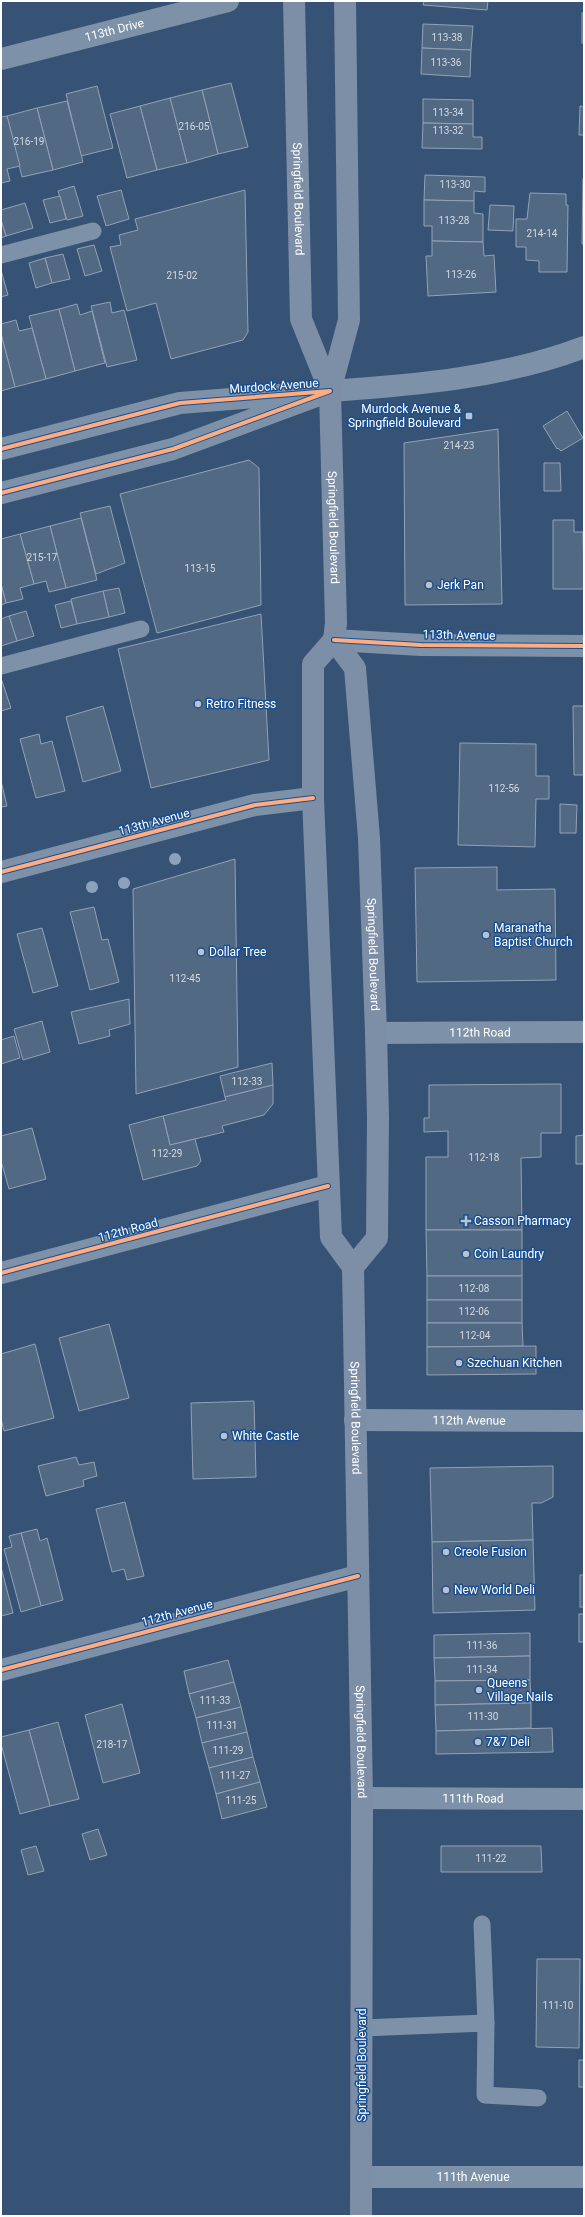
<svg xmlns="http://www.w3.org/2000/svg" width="585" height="2217" viewBox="0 0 585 2217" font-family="Roboto,sans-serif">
<rect width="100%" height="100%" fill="#365274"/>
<g fill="#526984" stroke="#92a2b6">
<polygon points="424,1 488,1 487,10 423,5"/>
<rect x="582" y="13" width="2" height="30"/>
<polygon points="423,24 473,26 471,50 422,48"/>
<polygon points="422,48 471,50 470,77 421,74"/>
<polygon points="231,83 248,147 218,154 202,90"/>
<polygon points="97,86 113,148 81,156 66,94"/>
<polygon points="202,90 218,154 187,163 170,98"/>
<polygon points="170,98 187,163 157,170 140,106"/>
<polygon points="423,99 473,100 473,124 423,123"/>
<polygon points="67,101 83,162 53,170 37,108"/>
<polygon points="140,106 157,170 127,178 110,114"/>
<polygon points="580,106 584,107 584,135 579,135"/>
<polygon points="37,108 53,170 22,177 7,116"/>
<polygon points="7,116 20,166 7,169 10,181 1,183 1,117"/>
<polygon points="423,123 473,124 473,137 482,137 482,149 422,148"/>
<polygon points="425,175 485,177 485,192 474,191 474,201 424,200"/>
<polygon points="583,178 584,178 584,244 582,244"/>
<polygon points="74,186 83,216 67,220 58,191"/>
<polygon points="121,190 129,219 106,226 97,196"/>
<polygon points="245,190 248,332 243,340 171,359 156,303 127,311 110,247 121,245 119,235 138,230 135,219"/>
<polygon points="530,193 566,194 566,205 568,205 567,272 539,272 539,261 526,260 526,247 516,247 516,219 527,219"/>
<polygon points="60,196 66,219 50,223 43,200"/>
<polygon points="424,200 474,201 474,213 483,214 483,242 432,241 432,226 424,226"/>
<polygon points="25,203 33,228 6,236 1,220 1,210"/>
<polygon points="490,205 514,206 513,231 488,230"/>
<polygon points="1,220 6,236 1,238"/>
<polygon points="432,241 483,242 484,256 494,255 496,292 428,296 426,256 432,256"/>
<polygon points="94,245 102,271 85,276 77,249"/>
<polygon points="63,254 70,279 52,283 45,258"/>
<polygon points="45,258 52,283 36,288 29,263"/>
<polygon points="1,270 8,295 1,297"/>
<polygon points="110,302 112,313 124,310 137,360 107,367 91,306"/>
<polygon points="77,304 80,315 92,311 105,363 75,371 59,309"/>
<polygon points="59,309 75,371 46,379 29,316"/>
<polygon points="16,320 19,331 32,328 46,379 15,387 1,334 1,324"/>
<polygon points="1,334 15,387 1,391"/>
<polygon points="567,411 583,438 561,451 558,448 557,449 543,426"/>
<polygon points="498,429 502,604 405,605 404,443"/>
<polygon points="249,460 259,468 261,605 157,633 120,494"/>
<polygon points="544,463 560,463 561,491 544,491"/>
<polygon points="110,506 125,563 96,574 80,513"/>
<polygon points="81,518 97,580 66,588 50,526"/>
<polygon points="553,520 574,520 574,532 583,532 584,589 553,589"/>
<polygon points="50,526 66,588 49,592 46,581 34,584 20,534"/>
<polygon points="20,534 34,584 20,588 23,599 6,603 1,584 1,539"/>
<polygon points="1,584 6,603 1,605"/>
<polygon points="119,588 125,613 109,617 103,591"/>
<polygon points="103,591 109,617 77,624 71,599"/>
<polygon points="71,601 77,624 61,628 55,605"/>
<polygon points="26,611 34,636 17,641 9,616"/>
<polygon points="261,614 269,760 151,788 118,649"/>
<polygon points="9,616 17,641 1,646 1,619"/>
<polygon points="1,678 11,708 1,711"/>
<polygon points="103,706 121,771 83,782 66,717"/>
<polygon points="573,706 584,706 584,775 574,775"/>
<polygon points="39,734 41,744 52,741 65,791 36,798 20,739"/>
<polygon points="460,743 536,744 536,776 549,776 549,799 536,799 535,847 458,845"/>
<polygon points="1,781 7,806 1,807"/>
<polygon points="560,804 577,805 576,833 560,833"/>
<polygon points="235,859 238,1067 136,1094 133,889"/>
<polygon points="497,867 497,890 555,889 556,980 417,982 415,868"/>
<polygon points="94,907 102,940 108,939 119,982 90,990 70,912"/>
<polygon points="42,928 58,986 33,993 17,934"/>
<polygon points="129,999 130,1024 109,1030 110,1036 79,1044 71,1012"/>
<polygon points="42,1021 50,1052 23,1060 14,1029"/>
<polygon points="14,1036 20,1058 1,1064 1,1040"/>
<polygon points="272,1063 273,1085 225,1097 220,1076"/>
<polygon points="561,1084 561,1133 541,1133 541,1157 521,1158 522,1230 426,1230 426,1157 448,1157 448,1131 424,1132 424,1118 429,1118 429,1085"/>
<polygon points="273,1085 273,1104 264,1115 222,1126 224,1132 170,1145 163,1116 226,1100 225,1097"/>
<polygon points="163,1116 170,1145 195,1139 201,1161 197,1166 143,1180 129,1125"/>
<polygon points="32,1128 46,1179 9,1189 1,1161 1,1136"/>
<polygon points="584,1135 584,1164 576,1164 576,1136"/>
<polygon points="426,1230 522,1230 522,1276 427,1276"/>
<rect x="427" y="1276" width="95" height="24"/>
<rect x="427" y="1300" width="95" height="23"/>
<polygon points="427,1323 522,1323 523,1346 427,1347"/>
<polygon points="109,1324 129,1398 79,1411 59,1338"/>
<polygon points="35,1344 54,1418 4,1431 1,1419 1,1354"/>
<polygon points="536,1346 536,1374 427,1375 427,1347"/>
<polygon points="254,1401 256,1477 193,1479 191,1403"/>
<polygon points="76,1457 79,1465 94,1462 97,1476 83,1480 84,1486 46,1496 38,1466"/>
<polygon points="553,1466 553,1497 541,1503 532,1503 533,1540 432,1542 430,1468"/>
<polygon points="125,1502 144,1576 127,1580 124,1569 112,1572 96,1509"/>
<polygon points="37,1529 40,1541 47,1538 63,1600 41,1606 21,1533"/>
<polygon points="21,1533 41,1606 21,1612 4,1549 12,1547 9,1536"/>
<polygon points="533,1540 535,1610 433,1613 432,1542"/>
<polygon points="1,1567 13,1613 1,1616"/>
<rect x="580" y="1575" width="4" height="32"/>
<rect x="579" y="1614" width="5" height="28"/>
<polygon points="530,1633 530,1656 434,1658 434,1635"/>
<polygon points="530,1656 530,1680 435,1681 434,1658"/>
<polygon points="228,1660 234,1682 189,1694 184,1671"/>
<polygon points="530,1680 531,1703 435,1705 435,1681"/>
<polygon points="234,1682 241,1707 196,1718 189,1694"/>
<polygon points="531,1703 531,1728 436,1731 435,1705"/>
<polygon points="122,1704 140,1773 103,1783 85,1715"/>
<polygon points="241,1707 247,1732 202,1743 196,1718"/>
<polygon points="58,1722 79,1799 50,1806 29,1730"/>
<polygon points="552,1728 553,1752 436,1754 436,1731"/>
<polygon points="29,1730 50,1806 20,1814 1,1744 1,1737"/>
<polygon points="247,1732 253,1757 209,1768 202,1743"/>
<polygon points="253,1757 260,1782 216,1794 209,1768"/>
<polygon points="260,1782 267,1807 222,1819 216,1794"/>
<polygon points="98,1829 107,1855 90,1860 82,1834"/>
<polygon points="36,1846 44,1871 28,1875 21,1850"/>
<polygon points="441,1846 541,1846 542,1872 441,1872"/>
<polygon points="537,1959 580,1959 579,2048 536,2047"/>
<rect x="579" y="2060" width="5" height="27"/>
</g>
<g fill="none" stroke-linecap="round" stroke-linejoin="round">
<g stroke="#7d92a8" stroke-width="17">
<polyline points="1,255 93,231"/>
<polyline points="1,666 141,629"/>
<polyline points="482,1924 486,2023"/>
<polyline points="362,2028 486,2023 485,2095 538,2098"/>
</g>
<g stroke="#7d92a8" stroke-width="22">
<path id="s1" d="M 1,59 L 228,1"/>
<path d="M 330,391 C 415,385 503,378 584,347"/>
<polyline points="1,449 180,403 330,391 173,449 1,493"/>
<polyline points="334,640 421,645 584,646"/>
<polyline points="1,872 255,805 313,798"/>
<path id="s2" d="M 376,1033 L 584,1032"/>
<polyline points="1,1273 328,1186"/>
<path id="s3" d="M 355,1420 L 584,1421"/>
<polyline points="1,1670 358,1576"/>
<path id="s4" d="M 362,1798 L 584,1799"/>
<path id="s5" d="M 362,2177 L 584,2177"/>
</g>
<g stroke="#7d8ea7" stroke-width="22">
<path id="s6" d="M 294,1 L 301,319 L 330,391"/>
<path id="s7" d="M 345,1 L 349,320 L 330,391 L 336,623 L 334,640 L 313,664 L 313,798 L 331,1237 L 353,1267 L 362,1798 L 361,2216"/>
<path id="s8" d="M 334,640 L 355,668 L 369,838 L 376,1033 L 378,1117 L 377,1238 L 353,1267"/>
</g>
<defs>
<g id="cycleway">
<polyline points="1,449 180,403 330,391 173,449 1,493"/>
<polyline points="334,640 421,645 584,646"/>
<polyline points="1,872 255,805 313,798"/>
<polyline points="1,1273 328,1186"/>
<polyline points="1,1670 358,1576"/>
</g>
</defs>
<use href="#cycleway" stroke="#1b4f8f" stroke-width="6"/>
<use href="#cycleway" stroke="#ffac80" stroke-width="4"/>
</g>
<g fill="#8aa2be">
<circle cx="175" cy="859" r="6"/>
<circle cx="124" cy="883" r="6"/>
<circle cx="92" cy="887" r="6"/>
</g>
<g fill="#b9c2ce" stroke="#1b4f8f" stroke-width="1.5">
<rect x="465" y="412" width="8" height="8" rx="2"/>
<circle cx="429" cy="585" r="4"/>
<circle cx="198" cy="704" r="4"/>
<circle cx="486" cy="935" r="4"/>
<circle cx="201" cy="952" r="4"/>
<path d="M464 1215h4v4h4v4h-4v4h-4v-4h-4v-4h4z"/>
<circle cx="466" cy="1254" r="4"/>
<circle cx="459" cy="1363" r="4"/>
<circle cx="224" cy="1436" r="4"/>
<circle cx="446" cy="1552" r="4"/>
<circle cx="446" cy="1590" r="4"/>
<circle cx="479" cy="1690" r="4"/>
<circle cx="478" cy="1742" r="4"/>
</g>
<g text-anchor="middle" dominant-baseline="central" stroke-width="3" stroke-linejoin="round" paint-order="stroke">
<g font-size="10" fill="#d4dae0">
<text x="447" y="37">113-38</text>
<text x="446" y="62">113-36</text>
<text x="448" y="112">113-34</text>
<text x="194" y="126">216-05</text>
<text x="448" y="130">113-32</text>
<text x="29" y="141">216-19</text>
<text x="455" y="184">113-30</text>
<text x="454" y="220">113-28</text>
<text x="542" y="233">214-14</text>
<text x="461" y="274">113-26</text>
<text x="182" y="275">215-02</text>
<text x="459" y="445">214-23</text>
<text x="42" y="557">215-17</text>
<text x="200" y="568">113-15</text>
<text x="504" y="788">112-56</text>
<text x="185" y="978">112-45</text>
<text x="247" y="1081">112-33</text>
<text x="167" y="1153">112-29</text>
<text x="484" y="1157">112-18</text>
<text x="474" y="1288">112-08</text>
<text x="474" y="1311">112-06</text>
<text x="475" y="1335">112-04</text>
<text x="482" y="1645">111-36</text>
<text x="482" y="1669">111-34</text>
<text x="215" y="1700">111-33</text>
<text x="483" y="1716">111-30</text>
<text x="222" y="1725">111-31</text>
<text x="112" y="1744">218-17</text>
<text x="228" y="1750">111-29</text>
<text x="235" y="1775">111-27</text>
<text x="241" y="1800">111-25</text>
<text x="491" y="1858">111-22</text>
<text x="558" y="2005">111-10</text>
</g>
<g font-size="12" fill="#fff" stroke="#1b4f8f">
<text stroke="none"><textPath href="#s1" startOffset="117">113th Drive</textPath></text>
<text stroke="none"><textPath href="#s6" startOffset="198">Springfield Boulevard</textPath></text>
<text transform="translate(274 386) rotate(-4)">Murdock Avenue</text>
<text stroke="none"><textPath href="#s7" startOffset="529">Springfield Boulevard</textPath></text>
<text transform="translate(459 635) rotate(1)">113th Avenue</text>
<text transform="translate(154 822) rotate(-15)">113th Avenue</text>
<text stroke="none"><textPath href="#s8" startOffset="322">Springfield Boulevard</textPath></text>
<text stroke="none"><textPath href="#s2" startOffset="104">112th Road</textPath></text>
<text transform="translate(128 1230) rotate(-15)">112th Road</text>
<text stroke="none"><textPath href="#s7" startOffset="1435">Springfield Boulevard</textPath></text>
<text stroke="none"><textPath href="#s3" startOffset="114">112th Avenue</textPath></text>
<text transform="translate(177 1613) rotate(-15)">112th Avenue</text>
<text stroke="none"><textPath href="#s7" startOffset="1759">Springfield Boulevard</textPath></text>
<text stroke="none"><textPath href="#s4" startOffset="111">111th Road</textPath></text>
<text transform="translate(362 2065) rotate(-90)">Springfield Boulevard</text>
<text stroke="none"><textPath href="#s5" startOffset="111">111th Avenue</textPath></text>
</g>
<g font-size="12" fill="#fff" stroke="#1b4f8f" text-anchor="start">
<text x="461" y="409" text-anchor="end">Murdock Avenue &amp;<tspan x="461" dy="14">Springfield Boulevard</tspan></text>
<text x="437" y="585">Jerk Pan</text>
<text x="206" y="704">Retro Fitness</text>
<text x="494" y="928">Maranatha<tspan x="494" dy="14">Baptist Church</tspan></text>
<text x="209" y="952">Dollar Tree</text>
<text x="474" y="1221">Casson Pharmacy</text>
<text x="474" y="1254">Coin Laundry</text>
<text x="467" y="1363">Szechuan Kitchen</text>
<text x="232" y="1436">White Castle</text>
<text x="454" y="1552">Creole Fusion</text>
<text x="454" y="1590">New World Deli</text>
<text x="487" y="1683">Queens<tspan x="487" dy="14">Village Nails</tspan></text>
<text x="486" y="1742">7&amp;7 Deli</text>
</g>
</g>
<rect width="585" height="2217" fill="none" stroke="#ffffff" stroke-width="4"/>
</svg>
